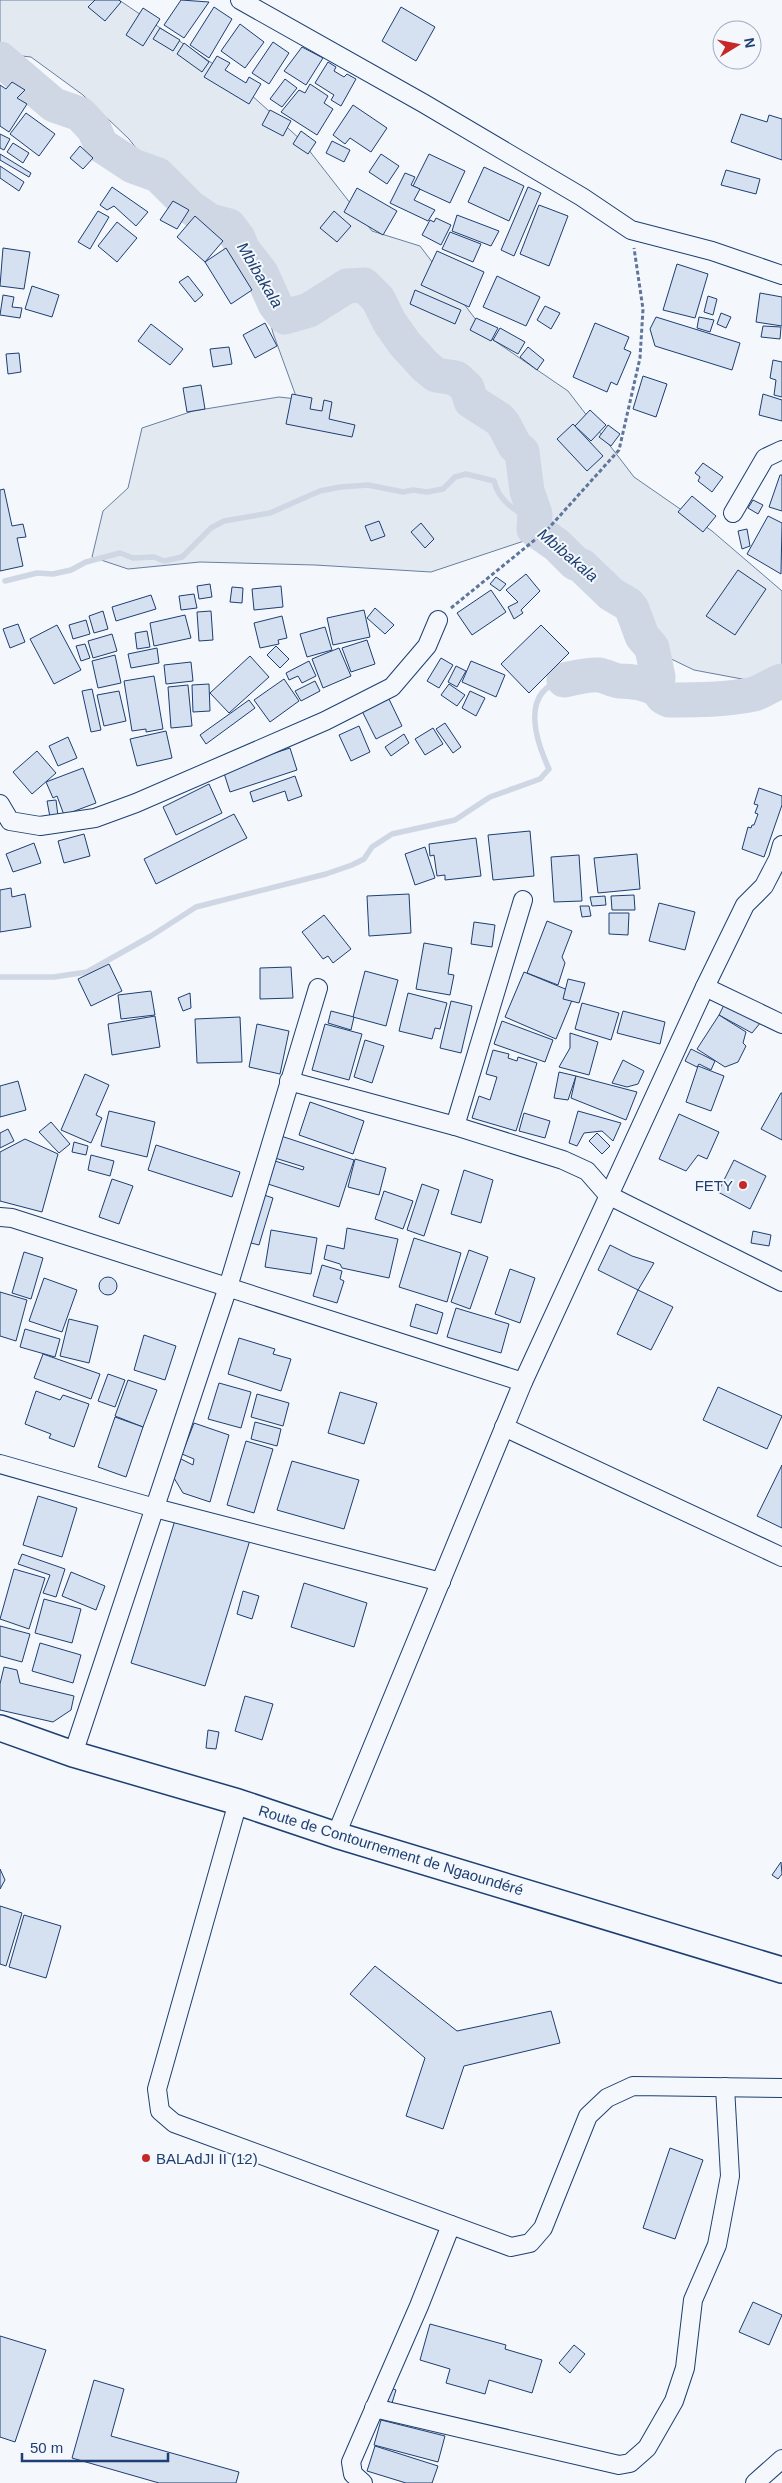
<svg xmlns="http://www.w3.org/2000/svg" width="782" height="2483" viewBox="0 0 782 2483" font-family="Arial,sans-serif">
<rect width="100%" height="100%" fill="#f4f7fb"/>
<polygon fill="#e3e9f0" stroke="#687fa3" points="0,0 119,0 228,74 301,140 372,231 420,246 489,337 568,391 634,477 712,531 782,591 782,682 758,682 694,670 634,641 598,584 524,541 431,572 315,565 200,562 128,569 92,557 103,511 128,488 142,428 193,411 279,397 297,399 273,333 243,219 181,206 129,139 83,95 31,57 4,54 0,59"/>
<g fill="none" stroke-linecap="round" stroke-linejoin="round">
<g stroke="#cfd7e4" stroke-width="5.5">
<path d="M 5,581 L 37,573 L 53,574 L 71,570 L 86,562 L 120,553 L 133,558 L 154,557 L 164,561 L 182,557 L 211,528 L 224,521 L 270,513 L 320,491 L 340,487 L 368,485 L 403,492 L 413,490 L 427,492 L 443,489 L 455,477 L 466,474 L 494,481 C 499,502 516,511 534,521"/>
<path d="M 0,977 L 54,977 L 87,972 L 151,936 L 196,907 L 326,874 L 352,865 L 364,859 L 372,847 L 392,834 L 455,820 L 490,797 L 540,779 L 549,769 C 536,741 519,691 564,680"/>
</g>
<g stroke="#cfd7e4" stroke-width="35">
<path d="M 0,59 L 54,105 L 80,114 L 94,129 L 101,145 L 133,166 L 158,175 L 190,207 L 210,221 L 229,226 L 238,238 L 243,250 L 261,273 L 275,304 L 285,317 L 309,310 L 347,286 L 364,285 L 378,299 L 390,323 L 405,344 L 425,366 L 436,375 L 456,378 L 467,388 L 471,401 L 499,419 L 504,425 L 515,446 L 522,452 L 527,491 L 535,514 L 534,529 L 557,545 L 575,563 L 582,566 L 611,594 L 628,604 L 632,609 L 642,636 L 652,648 L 658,677 L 657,689 L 663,697 L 669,700 C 697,700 727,700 754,694 C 764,691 772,684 782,681"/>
<path d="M 564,680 C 575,678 588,674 599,675 C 606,676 612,680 619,681 C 631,681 645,683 657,689"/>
</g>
</g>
<g fill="#d5e0f0" stroke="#1d3f73">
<polygon points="95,0 119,0 121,2 105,21 88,7"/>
<polygon points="181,0 209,2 184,38 164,25"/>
<polygon points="214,7 232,19 209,58 190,45"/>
<polygon points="401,7 435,27 416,61 382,41"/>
<polygon points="143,8 160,19 143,46 126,35"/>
<polygon points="240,24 264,42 245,68 221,51"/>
<polygon points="160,28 180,40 173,51 153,39"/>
<polygon points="273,42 289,53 269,84 252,73"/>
<polygon points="184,43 209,62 202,72 177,54"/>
<polygon points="302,47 323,58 306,85 284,71"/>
<polygon points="217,56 230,63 225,70 246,83 249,77 261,84 249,104 204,77"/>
<polygon points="328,62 336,67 334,71 344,77 347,74 356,79 341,106 331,100 334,95 315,83"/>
<polygon points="285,79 297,88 282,107 270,99"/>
<polygon points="12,82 25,90 17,98 27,104 9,132 0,126 0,85 6,89"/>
<polygon points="310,84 328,96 324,103 333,109 317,135 281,112 299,90 305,93"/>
<polygon points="353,105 387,128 371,152 350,138 345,144 333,135"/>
<polygon points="270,110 291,121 283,136 262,125"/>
<polygon points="26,113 55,134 39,156 10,134"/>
<polygon points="741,114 767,122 769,115 782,119 782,160 731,142"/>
<polygon points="301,131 316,142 308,154 293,144"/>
<polygon points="0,134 10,139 4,150 0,148"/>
<polygon points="332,141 350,150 344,162 326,153"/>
<polygon points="13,143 29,153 23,163 7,152"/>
<polygon points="80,146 93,158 83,169 70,158"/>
<polygon points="0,154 31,173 29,177 0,160"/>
<polygon points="381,154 399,166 387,184 369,172"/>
<polygon points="429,154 465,171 450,203 413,186"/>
<polygon points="0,166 24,182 19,191 0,178"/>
<polygon points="484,167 524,186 509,221 468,202"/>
<polygon points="726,170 760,179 756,194 721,185"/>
<polygon points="405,173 415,177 411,185 420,189 414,200 435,210 428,221 390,203"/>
<polygon points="112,187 148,212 136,226 114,206 107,210 100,205"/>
<polygon points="528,187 541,193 514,256 501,250"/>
<polygon points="357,188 397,211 383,235 344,212"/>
<polygon points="173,201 189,210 177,229 160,220"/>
<polygon points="539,205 568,216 549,266 520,254"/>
<polygon points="98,211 109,217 90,249 78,242"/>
<polygon points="334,211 351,226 337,242 320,228"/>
<polygon points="457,215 499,231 491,246 452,231"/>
<polygon points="195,216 223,241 205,262 177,237"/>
<polygon points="436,218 451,225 441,245 422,235 430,220 434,222"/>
<polygon points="117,222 137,238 117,262 98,246"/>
<polygon points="450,232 481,244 473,262 442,249"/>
<polygon points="3,248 30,252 24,289 0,286"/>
<polygon points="226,248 252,290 231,304 205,262"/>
<polygon points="437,251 484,272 469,307 421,285"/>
<polygon points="677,264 708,274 695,318 663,310"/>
<polygon points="188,276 203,295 195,302 179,282"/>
<polygon points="497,276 540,297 526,326 483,307"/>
<polygon points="32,286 59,295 52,317 25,309"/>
<polygon points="415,290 461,310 455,324 410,304"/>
<polygon points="760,293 782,297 782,326 756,322"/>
<polygon points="3,295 14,297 12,307 22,308 20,318 0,315"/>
<polygon points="708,296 717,299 713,315 704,312"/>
<polygon points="545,306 560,313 551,329 537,320"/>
<polygon points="721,313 731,317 726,328 717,324"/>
<polygon points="656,317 740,343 732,370 655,346 650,329"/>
<polygon points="699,317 714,320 710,332 697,328"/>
<polygon points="476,318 498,328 491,341 470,330"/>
<polygon points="265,323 277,346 255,358 243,335"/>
<polygon points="595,323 629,337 624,349 631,352 617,385 611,382 607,392 573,377"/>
<polygon points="151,324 183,349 170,365 138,341"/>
<polygon points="763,326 781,327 780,339 761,337"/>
<polygon points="500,328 525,342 518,354 493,340"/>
<polygon points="229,347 232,364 213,367 210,349"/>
<polygon points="528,347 544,360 537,370 520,357"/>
<polygon points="19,353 21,372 8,374 6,354"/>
<polygon points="773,360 782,362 782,397 774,395 776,380 770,378"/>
<polygon points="643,376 667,384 656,417 633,409"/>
<polygon points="201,385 205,409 187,412 183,388"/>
<polygon points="292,394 312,398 310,409 322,411 324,400 332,402 329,419 355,425 352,437 286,424"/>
<polygon points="763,394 782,400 782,421 759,415"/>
<polygon points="590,410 606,425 591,441 575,426"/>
<polygon points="573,424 603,456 587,471 557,439"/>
<polygon points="608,425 620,434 611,446 599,437"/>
<polygon points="703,463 723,477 712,492 698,481 700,477 695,473"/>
<polygon points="780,475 782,475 782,511 769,507"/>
<polygon points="4,489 12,526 23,524 26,537 17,538 23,566 0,571 0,490"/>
<polygon points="692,496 716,516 703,532 678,512"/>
<polygon points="753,500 763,505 758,514 748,508"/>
<polygon points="768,516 782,523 781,574 747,554"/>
<polygon points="379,521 385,536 371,541 365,526"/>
<polygon points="421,523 434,539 425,548 411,532"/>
<polygon points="747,529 750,546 742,549 738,531"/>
<polygon points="738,570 766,589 735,635 706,616"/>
<polygon points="526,574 540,591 521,610 523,613 514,619 508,607 518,602 506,590"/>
<polygon points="496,577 506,584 500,591 490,584"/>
<polygon points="210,584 212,597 199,599 197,586"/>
<polygon points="281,586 283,607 254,610 252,589"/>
<polygon points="232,587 243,588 242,603 230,602"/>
<polygon points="491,590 506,612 472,635 457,613"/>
<polygon points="194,594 197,608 181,610 179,596"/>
<polygon points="151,595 156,609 116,621 112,607"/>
<polygon points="375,608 394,625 385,634 367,618"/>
<polygon points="364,610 370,637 333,645 327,618"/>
<polygon points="103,611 108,629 94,633 89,616"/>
<polygon points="211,611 213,640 199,641 197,612"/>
<polygon points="185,615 191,638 154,646 150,623"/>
<polygon points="282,616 287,638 278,640 279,644 260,648 254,623"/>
<polygon points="86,620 90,634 73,639 69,625"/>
<polygon points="18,624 25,642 10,648 3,629"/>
<polygon points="57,625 81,670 54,684 30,639"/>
<polygon points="541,625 569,653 529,693 501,664"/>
<polygon points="325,627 332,650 307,657 300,634"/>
<polygon points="147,631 150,647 137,649 135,633"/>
<polygon points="112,634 117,651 93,658 88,641"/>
<polygon points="367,640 375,664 351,672 342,648"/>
<polygon points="85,644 90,658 81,661 76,646"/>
<polygon points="276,646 289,659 280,668 267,655"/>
<polygon points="157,648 159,663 131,668 128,654"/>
<polygon points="339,648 351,676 323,688 312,659"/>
<polygon points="115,655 121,683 98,688 92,661"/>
<polygon points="250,656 269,677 229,713 210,693"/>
<polygon points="441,658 453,665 439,688 427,681"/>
<polygon points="309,661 316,676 302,683 298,676 289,680 286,673"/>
<polygon points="471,661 505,675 496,697 462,682"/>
<polygon points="191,662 193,681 166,684 164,665"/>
<polygon points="456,666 466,671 457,687 448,682"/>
<polygon points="154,676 163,729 146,732 146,729 132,731 124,681"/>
<polygon points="284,679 299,701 270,722 254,700"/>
<polygon points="315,681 320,691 301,701 295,691"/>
<polygon points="209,684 210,711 193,712 192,685"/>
<polygon points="449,684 465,695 457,706 441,695"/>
<polygon points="188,685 192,726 171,728 168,687"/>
<polygon points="92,689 101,730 91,732 82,691"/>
<polygon points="119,691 126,721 104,726 97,695"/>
<polygon points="470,691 485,698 476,716 462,708"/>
<polygon points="388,697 402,726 376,739 362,711"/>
<polygon points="249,700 255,708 206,744 200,735"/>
<polygon points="445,723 461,747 453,753 436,729"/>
<polygon points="359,726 370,752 351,761 339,735"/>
<polygon points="433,728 443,744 425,755 415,739"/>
<polygon points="166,731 172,758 137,766 130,739"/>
<polygon points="404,734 409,743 391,756 385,747"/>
<polygon points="68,737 77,758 58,766 49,746"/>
<polygon points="290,748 297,770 230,792 223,770"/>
<polygon points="37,751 56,773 32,794 13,772"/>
<polygon points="83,768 96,803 64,815 57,796 53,798 46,782"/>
<polygon points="295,776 302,796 288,801 285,791 253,802 250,792"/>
<polygon points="209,784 222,813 176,835 163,807"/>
<polygon points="759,788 782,796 782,805 764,857 742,849 748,827 751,828 752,825 754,825 758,814 755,813 758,805 754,804"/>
<polygon points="56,800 58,816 50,817 47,801"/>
<polygon points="234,814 247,838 156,884 144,859"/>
<polygon points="530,831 534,876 493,880 488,835"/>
<polygon points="84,834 90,856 64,863 58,841"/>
<polygon points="476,838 481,876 445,880 445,875 437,876 434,855 430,856 429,844"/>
<polygon points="34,843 41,863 13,872 6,854"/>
<polygon points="425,847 435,878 415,885 405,854"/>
<polygon points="637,854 640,889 598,893 594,858"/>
<polygon points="579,855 582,901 554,902 551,857"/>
<polygon points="11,888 12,897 25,894 31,927 0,932 0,890"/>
<polygon points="409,894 411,933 369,936 367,896"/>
<polygon points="634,895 635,910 612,910 611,896"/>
<polygon points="605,896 606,905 592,906 590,897"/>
<polygon points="659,903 695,912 685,950 649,941"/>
<polygon points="580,906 589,906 591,916 582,917"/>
<polygon points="609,913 629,913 628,935 609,934"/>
<polygon points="324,915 351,949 333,963 328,956 323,959 302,932"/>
<polygon points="547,921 572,931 562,957 565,963 558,985 527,973"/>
<polygon points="474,922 495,925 492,947 471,944"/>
<polygon points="424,943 452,948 448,974 454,975 450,995 416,989"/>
<polygon points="109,964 122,991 91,1006 78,979"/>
<polygon points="291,967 293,998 260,999 260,968"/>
<polygon points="365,971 398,980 386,1026 353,1017"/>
<polygon points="524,972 575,993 556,1039 505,1017"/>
<polygon points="568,979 585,983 579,1003 563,999"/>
<polygon points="151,991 155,1015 121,1019 118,995"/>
<polygon points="190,993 191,1008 183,1011 178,998"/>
<polygon points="408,993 447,1003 440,1029 435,1028 432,1039 399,1031"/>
<polygon points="451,1001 472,1006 461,1053 440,1048"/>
<polygon points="582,1003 619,1013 611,1040 575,1029"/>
<polygon points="725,1003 761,1022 752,1033 719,1015"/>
<polygon points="331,1011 354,1017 351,1030 328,1023"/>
<polygon points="623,1011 665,1022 660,1044 617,1033"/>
<polygon points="719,1015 746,1032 743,1043 746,1046 738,1062 725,1067 697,1049"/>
<polygon points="155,1016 160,1047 112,1055 108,1024"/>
<polygon points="240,1017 242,1062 197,1063 195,1019"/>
<polygon points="502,1021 553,1040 545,1062 494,1044"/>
<polygon points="257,1024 289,1031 280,1074 249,1067"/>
<polygon points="325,1024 362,1034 349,1080 312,1070"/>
<polygon points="570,1033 598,1042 589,1075 559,1067 570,1048"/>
<polygon points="365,1040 384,1046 372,1083 354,1077"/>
<polygon points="691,1049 715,1061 711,1070 699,1064 697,1067 685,1061"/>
<polygon points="493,1050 509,1054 508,1058 517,1061 518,1057 537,1063 516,1131 472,1118 479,1096 490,1100 497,1077 486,1074"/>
<polygon points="623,1060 644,1071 638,1084 627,1087 612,1083"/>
<polygon points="698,1066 724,1076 711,1111 686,1102"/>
<polygon points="559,1072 576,1076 568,1100 554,1098"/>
<polygon points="85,1074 109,1085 96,1115 102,1118 91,1143 61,1130"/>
<polygon points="576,1076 637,1092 626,1120 571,1098"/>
<polygon points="18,1081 26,1110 0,1117 0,1086"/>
<polygon points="781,1093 782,1093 782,1140 761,1129"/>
<polygon points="310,1102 364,1121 353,1154 299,1135"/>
<polygon points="109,1111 155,1122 147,1157 101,1146"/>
<polygon points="578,1111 621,1123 613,1141 602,1131 584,1133 577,1146 569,1143"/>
<polygon points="524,1113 550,1121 545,1138 519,1131"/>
<polygon points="679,1114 719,1132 707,1159 698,1155 686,1171 659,1159"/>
<polygon points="51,1122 70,1144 59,1153 39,1132"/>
<polygon points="8,1129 14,1141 0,1148 0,1133"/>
<polygon points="597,1133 610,1146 602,1154 589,1141"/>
<polygon points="281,1136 354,1160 339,1207 268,1184 275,1161 303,1170 304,1167 275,1158"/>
<polygon points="25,1139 58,1154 42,1212 0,1201 0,1152"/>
<polygon points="74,1142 88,1146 86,1155 72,1152"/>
<polygon points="156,1145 240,1172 232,1197 148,1170"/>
<polygon points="91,1155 114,1161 110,1176 88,1170"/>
<polygon points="355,1159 386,1168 379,1195 348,1187"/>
<polygon points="734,1160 766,1176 750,1209 718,1192"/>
<polygon points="464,1170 493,1180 481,1223 451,1214"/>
<polygon points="112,1179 133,1186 119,1224 99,1217"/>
<polygon points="422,1184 439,1190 424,1236 407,1230"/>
<polygon points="384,1191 413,1201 403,1229 375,1219"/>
<polygon points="261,1194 273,1198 259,1245 247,1242"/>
<polygon points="347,1228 398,1239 389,1278 342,1268 340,1264 324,1259 327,1245 344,1249"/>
<polygon points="271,1230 317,1238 311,1274 265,1267"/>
<polygon points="753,1231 771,1235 769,1246 751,1243"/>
<polygon points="414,1238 461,1253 447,1302 399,1287"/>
<polygon points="610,1245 632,1256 654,1263 638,1290 598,1270"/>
<polygon points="469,1250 488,1257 470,1309 451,1302"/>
<polygon points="24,1252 43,1258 31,1299 12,1293"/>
<polygon points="322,1265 342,1271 340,1279 344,1281 337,1303 313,1296"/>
<polygon points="510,1269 535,1278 520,1323 495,1314"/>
<circle cx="108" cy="1286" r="9"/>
<polygon points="44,1278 77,1290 62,1332 29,1321"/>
<polygon points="638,1290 673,1307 651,1350 617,1334"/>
<polygon points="0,1292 27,1300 16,1341 0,1336"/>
<polygon points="416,1304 443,1313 437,1334 410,1326"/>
<polygon points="456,1308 509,1324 501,1353 447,1337"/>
<polygon points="69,1319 98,1326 89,1363 60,1356"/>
<polygon points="25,1329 60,1339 55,1357 20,1347"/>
<polygon points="144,1335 176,1346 165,1380 134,1370"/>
<polygon points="239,1338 275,1349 273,1354 291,1359 281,1391 228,1374"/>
<polygon points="43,1354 100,1374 91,1399 34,1378"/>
<polygon points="108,1374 125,1380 115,1407 98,1401"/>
<polygon points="128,1380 157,1390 143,1427 115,1416"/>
<polygon points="219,1383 251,1392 241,1428 208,1419"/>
<polygon points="718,1387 782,1416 767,1449 703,1420"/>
<polygon points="36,1391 60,1400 63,1395 89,1404 74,1447 49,1438 51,1434 25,1424"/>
<polygon points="340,1392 377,1403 364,1444 328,1433"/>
<polygon points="257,1394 289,1403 283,1426 251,1417"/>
<polygon points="115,1417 143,1427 126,1477 98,1467"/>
<polygon points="255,1422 281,1429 277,1446 251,1439"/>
<polygon points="194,1423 229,1435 210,1502 183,1493 174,1478 181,1459 193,1465 194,1459 182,1454"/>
<polygon points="246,1441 273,1449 254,1513 227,1505"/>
<polygon points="292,1461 359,1480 344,1529 277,1510"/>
<polygon points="782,1465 782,1528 757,1516"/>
<polygon points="38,1496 77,1508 62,1557 23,1545"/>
<polygon points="176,1517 250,1540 205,1686 131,1663"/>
<polygon points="22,1554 65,1569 56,1597 43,1593 50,1575 18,1564"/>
<polygon points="14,1569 45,1578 29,1629 0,1619"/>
<polygon points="71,1572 105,1586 96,1610 62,1596"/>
<polygon points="304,1583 367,1603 354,1647 291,1627"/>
<polygon points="243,1591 259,1596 252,1619 237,1614"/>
<polygon points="44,1599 81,1609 72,1643 35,1633"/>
<polygon points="0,1626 30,1634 22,1662 0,1656"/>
<polygon points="40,1643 81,1655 73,1683 32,1671"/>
<polygon points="4,1667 17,1670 20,1683 74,1696 71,1710 53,1722 0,1710 0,1684"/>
<polygon points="245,1696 273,1704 262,1740 235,1731"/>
<polygon points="208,1730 219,1732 216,1749 206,1748"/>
<polygon points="781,1862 782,1874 778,1879 772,1875"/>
<polygon points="0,1869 5,1880 0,1889"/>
<polygon points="0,1906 22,1913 6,1966 0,1964"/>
<polygon points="24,1915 61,1926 46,1978 9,1967"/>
<polygon points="375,1966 457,2031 551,2011 560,2043 464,2066 443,2129 406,2116 425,2058 350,1994"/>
<polygon points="670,2148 703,2160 675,2239 643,2228"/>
<polygon points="753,2302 782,2315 769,2345 739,2332"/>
<polygon points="430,2324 506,2345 505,2349 542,2360 532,2393 489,2380 485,2394 446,2383 450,2369 420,2360"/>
<polygon points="0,2336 46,2350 15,2442 0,2437"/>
<polygon points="574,2345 585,2354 570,2373 559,2363"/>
<polygon points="94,2380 124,2389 111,2436 239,2472 236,2483 159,2483 72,2458"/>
<polygon points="386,2386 396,2390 392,2403 381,2400"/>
<polygon points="381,2420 445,2436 438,2462 374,2445"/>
<polygon points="375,2446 438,2466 432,2483 406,2483 367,2471"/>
</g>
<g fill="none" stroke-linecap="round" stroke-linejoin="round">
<defs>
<g id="street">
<polyline points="240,0 423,103 582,197 631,230 712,251 782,275"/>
<polyline points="733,513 765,458 782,450"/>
<polyline points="0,804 10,821 40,826 95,818 136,803 325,721 392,687 427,646 438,620"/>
<polyline points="705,987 782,1024"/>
<polyline points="289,1081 455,1126 563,1160 587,1171 608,1195 782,1282"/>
<polyline points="455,1126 523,900"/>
<polyline points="0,1217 12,1218 523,1382"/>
<polyline points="504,1427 782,1557"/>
<polyline points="0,1464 155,1508 441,1582"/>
<polyline points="73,1754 228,1287 318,988"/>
<polyline points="238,1802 157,2089 160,2111 174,2123 511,2247 530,2243 543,2228 588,2116 607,2098 633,2086 782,2088"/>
<polyline points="336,1835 523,1382 705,987 745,905 764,886 778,859 782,845"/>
<polyline points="374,2408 619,2465 630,2463 647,2448 674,2401 685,2368 693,2300 717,2245 730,2176 725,2087"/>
<polyline points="363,2483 353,2474 351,2462 419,2306 451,2225"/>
<polyline points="755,2483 782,2459"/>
</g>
<polyline id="secondary" points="0,1728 73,1754 238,1802 336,1835 782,1970"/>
</defs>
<use href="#street" stroke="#1d3f73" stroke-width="20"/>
<use href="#secondary" stroke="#1d3f73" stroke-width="28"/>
<polyline stroke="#5e769c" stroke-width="3" stroke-dasharray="4 2.5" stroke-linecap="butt" points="451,608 547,530 619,450 640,358 643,309 634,248"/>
<use href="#street" stroke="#f4f7fb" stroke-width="18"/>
<use href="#secondary" stroke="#f4f7fb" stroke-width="25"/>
</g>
<g fill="#c62828" stroke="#f4f7fb" stroke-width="2">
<circle cx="743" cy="1185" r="5"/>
<circle cx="146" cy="2158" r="5"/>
</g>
<g text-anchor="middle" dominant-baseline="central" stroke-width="4" stroke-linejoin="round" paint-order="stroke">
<g font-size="15" fill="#1d3f73" stroke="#f4f7fb" text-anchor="end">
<text x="733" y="1185">FETY</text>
<text x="156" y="2158" text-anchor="start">BALAdJI II (12)</text>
</g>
<g font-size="15" fill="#1d3f73" stroke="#f4f7fb">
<text transform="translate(391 1850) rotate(17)">Route de Contournement de Ngaoundéré</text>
</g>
<g font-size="16" font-style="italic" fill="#1d3f73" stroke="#f4f7fb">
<text transform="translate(260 275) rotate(59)">Mbibakala</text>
<text transform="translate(568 555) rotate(40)">Mbibakala</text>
</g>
</g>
<g transform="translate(737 45) rotate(80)"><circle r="24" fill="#f4f7fb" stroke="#9eadc5"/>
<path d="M0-4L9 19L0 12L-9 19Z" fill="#c62828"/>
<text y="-8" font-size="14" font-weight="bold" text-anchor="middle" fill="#1d3f73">N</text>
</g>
<path d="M22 2453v8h146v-8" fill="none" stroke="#1d3f73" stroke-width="2.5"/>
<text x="30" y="2453" font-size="15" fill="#1d3f73" stroke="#f4f7fb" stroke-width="4" paint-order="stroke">50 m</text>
</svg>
